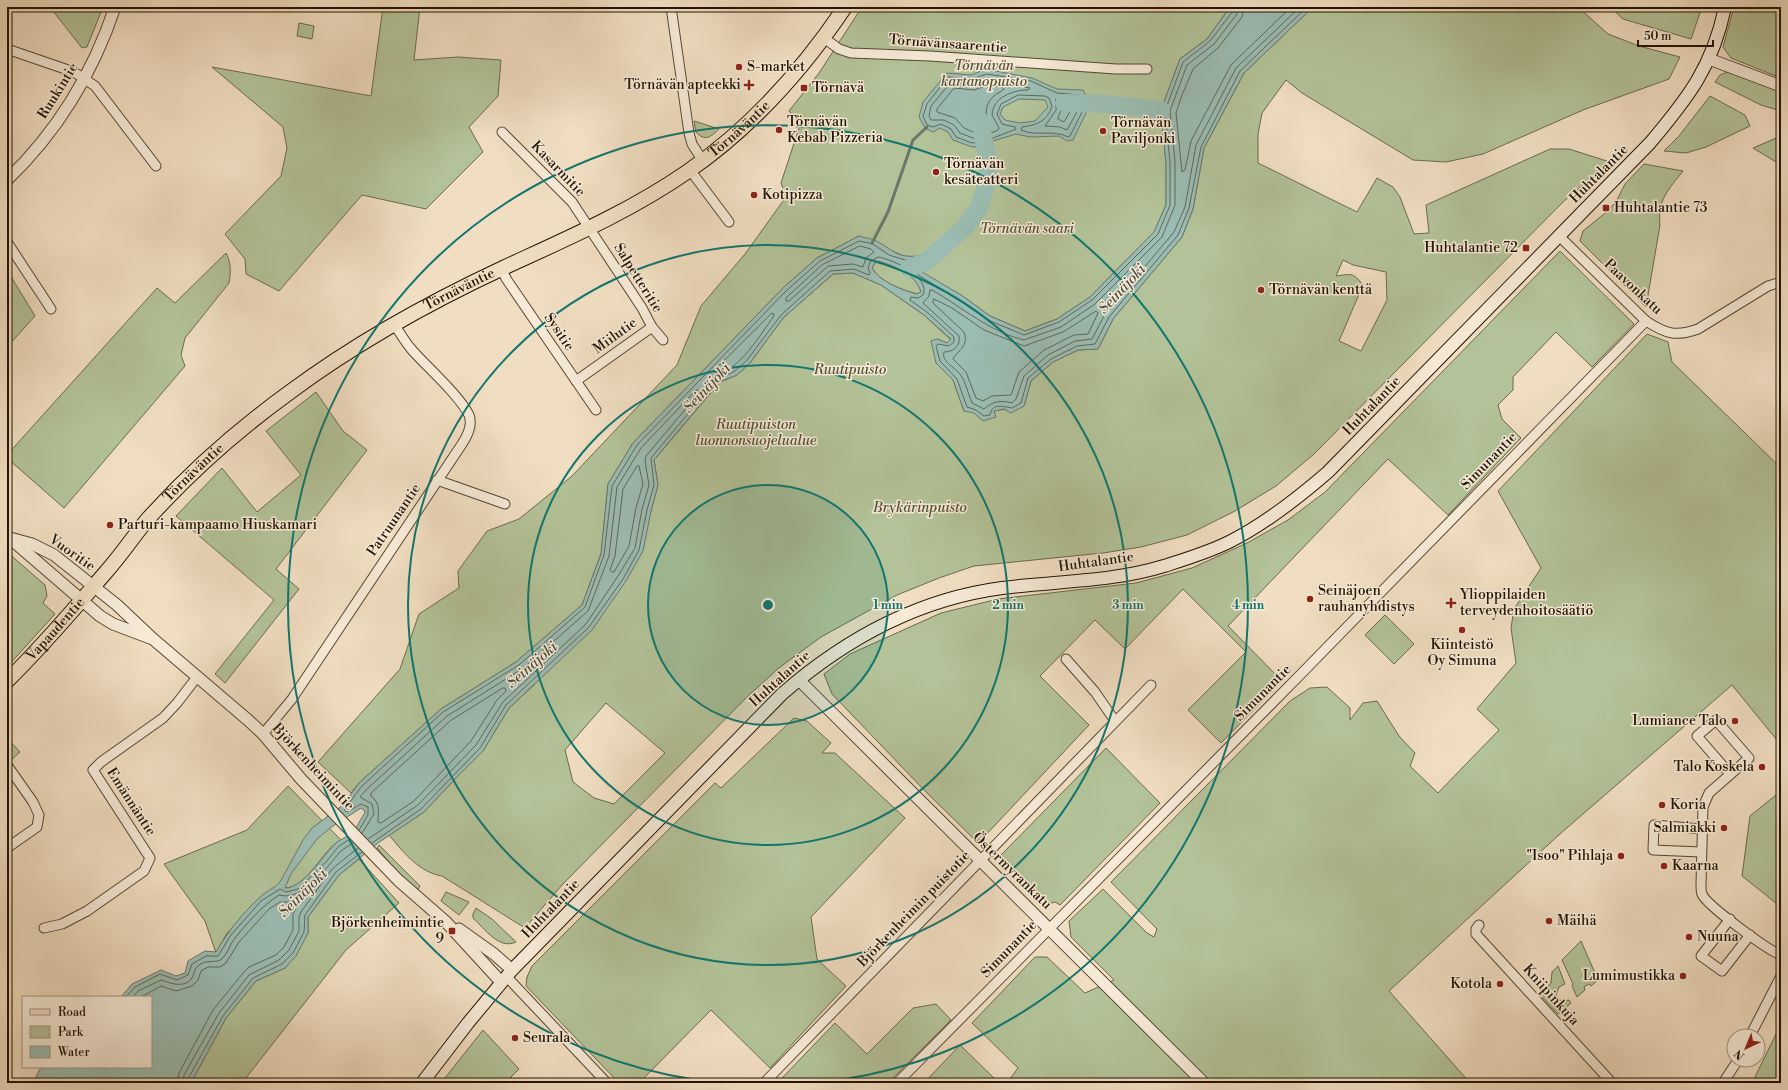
<svg xmlns="http://www.w3.org/2000/svg" width="1788" height="1090" viewBox="0 0 1788 1090" font-family="'Libre Bodoni',serif">
<rect width="100%" height="100%" fill="#f1dec2"/>
<filter id="stains"><feTurbulence type="fractalNoise" baseFrequency=".005" numOctaves="4"/><feColorMatrix values="0 0 0 0 .2 0 0 0 0 .09 0 0 0 0 .02 0 0 0 .5 -.17"/></filter>
<radialGradient id="worn" r=".72"><stop offset=".6" stop-color="#630" stop-opacity="0"/><stop offset="1" stop-color="#630" stop-opacity=".3"/></radialGradient>
<g fill="#b3c298" stroke="#6a6a4e" fill-rule="evenodd">
<polygon points="50,7 103,7 87,47 82,48"/>
<polygon points="383,7 420,7 414,60 458,57 501,60 498,96 469,127 483,152 426,209 362,195 279,291 246,274 245,259 225,234 281,176 287,148 283,127 212,67 371,96"/>
<polygon points="862,7 1230,7 1207,39 1180,59 1161,110 1166,163 1166,205 1154,232 1090,297 1057,319 1025,331 990,316 961,295 927,276 922,272 919,256 906,257 859,236 817,258 784,287 633,443 608,484 601,554 582,605 516,662 441,709 359,783 351,793 318,762 400,669 419,614 459,588 458,571 487,531 519,519 572,476 677,365 701,306 745,254 786,197 781,183 800,125 789,111 819,73"/>
<path d="M 1313,7 L 1578,7 L 1608,34 L 1639,46 L 1680,57 L 1669,79 L 1583,110 L 1483,154 L 1446,162 L 1413,160 L 1302,93 L 1286,80 L 1262,113 L 1258,134 L 1258,163 L 1357,212 L 1377,178 L 1393,187 L 1400,197 L 1414,234 L 1429,233 L 1426,205 L 1550,149 L 1569,149 L 1610,162 L 1564,201 L 1314,454 L 1276,486 L 1235,511 L 1187,535 L 1141,547 L 1103,553 L 974,566 L 939,578 L 897,595 L 821,637 L 780,667 L 748,696 L 562,885 L 525,928 L 442,876 C 419,872 404,853 389,835 L 424,812 L 455,779 L 483,751 L 509,708 L 534,685 L 651,511 L 658,485 L 654,460 L 720,382 L 737,375 L 750,363 L 783,318 L 833,274 L 853,273 L 881,285 L 924,315 L 951,340 L 947,343 L 937,339 L 936,363 L 953,380 L 964,411 L 994,411 L 1024,406 L 1031,381 L 1053,362 L 1078,350 L 1098,349 L 1113,319 L 1182,237 L 1193,209 L 1204,148 L 1244,73 ZM 1343,260 L 1353,265 L 1386,272 L 1387,300 L 1361,351 L 1339,341 L 1363,285 C 1353,272 1351,274 1336,276 ZM 606,703 L 665,753 L 614,804 L 594,798 L 573,782 L 565,750 Z"/>
<polygon points="1610,7 1702,7 1691,39 1623,19"/>
<polygon points="1734,7 1781,7 1781,78 1731,58 1723,47"/>
<polygon points="299,23 314,26 312,39 297,36"/>
<polygon points="1727,72 1738,74 1781,92 1781,111 1761,105 1715,82 1720,75"/>
<polygon points="1710,96 1745,115 1750,126 1706,147 1686,153 1664,151 1679,136"/>
<path d="M 694,121 L 719,129 C 711,137 705,142 696,132 Z"/>
<polygon points="1781,136 1781,165 1753,148"/>
<path d="M 1644,164 L 1683,171 C 1669,189 1657,200 1660,225 L 1646,307 L 1580,241 L 1583,231 L 1604,214 L 1616,202 L 1625,184 Z"/>
<polygon points="1560,251 1634,324 1592,367 1556,332 1513,377 1513,390 1498,405 1502,419 1521,438 1448,515 1388,459 1228,626 1282,681 1221,743 1188,710 1246,652 1183,589 1125,649 1095,620 1040,676 1089,725 982,839 976,841 925,791 832,694 824,674 850,654 941,613 998,599 1136,583 1192,568 1247,543 1288,520 1325,492"/>
<path d="M 226,253 C 231,263 231,271 229,283 L 185,338 L 181,355 L 185,366 L 64,508 L 7,458 L 7,455 L 157,288 L 175,303 Z"/>
<path d="M 878,261 C 895,266 916,273 921,292 L 917,294 C 902,290 880,282 872,268 L 874,264 Z"/>
<polygon points="7,270 35,316 7,347"/>
<polygon points="1647,334 1668,342 1672,362 1781,468 1781,745 1732,685 1561,833 1389,991 1470,1083 1007,1083 1018,1068 972,1023 1035,957 1047,957 1085,993 1114,980 1071,937 1069,921 1103,889 1147,933 1154,937 1157,929 1111,882 1290,701 1310,688 1327,687 1350,708 1350,720 1363,703 1377,701 1399,736 1415,753 1410,766 1438,793 1499,730 1477,709 1516,663 1511,628 1514,609 1541,568 1498,491"/>
<polygon points="316,392 343,431 367,450 276,569 299,589 225,683 215,674 274,600 176,516 222,468 257,512 301,475 266,431"/>
<polygon points="7,552 45,585 47,596 43,603 55,614 7,667"/>
<polygon points="1385,615 1414,644 1394,664 1365,635"/>
<polygon points="794,718 807,721 831,743 822,753 835,753 905,818 811,917 817,959 846,986 770,1068 711,1010 639,1083 619,1083 526,986 527,977 532,966 715,783 721,788"/>
<polygon points="7,738 20,752 9,762 7,759"/>
<polygon points="1106,748 1160,803 1060,905 1055,902 1048,904 1000,856"/>
<path d="M 288,786 L 341,840 C 322,849 308,888 285,888 L 227,933 L 216,953 L 205,921 L 164,864 L 247,830 Z"/>
<polygon points="1781,791 1781,907 1742,876 1750,816"/>
<polygon points="379,845 420,886 417,891 396,870 377,848"/>
<polygon points="359,859 399,903 346,950 242,1083 191,1083 226,1018 256,981 285,968 308,933 308,917 339,875"/>
<polygon points="446,892 469,902 459,915 441,901"/>
<path d="M 476,908 L 492,919 L 516,942 C 499,950 485,929 473,918 L 473,914 Z"/>
<polygon points="1581,941 1598,980 1591,986 1589,984 1584,987 1585,990 1577,997 1572,986 1573,984 1562,960"/>
<path d="M 1558,966 L 1565,984 L 1559,987 L 1556,995 C 1559,1001 1562,1002 1569,1000 L 1571,1003 L 1558,1014 L 1540,995 L 1551,983 L 1552,972 Z"/>
<polygon points="936,1004 951,1020 888,1083 785,1083 781,1079 835,1023 867,1054 913,1008"/>
<polygon points="1781,1024 1781,1083 1752,1083"/>
<polygon points="483,1030 519,1069 511,1077 516,1083 441,1083"/>
<polygon points="960,1045 999,1083 924,1083"/>
</g>
<g fill="#9bbcb2" stroke="#6a786c" fill-rule="evenodd">
<path d="M 1230,7 L 1313,7 L 1244,73 L 1204,148 L 1193,209 L 1182,237 L 1113,319 L 1098,349 L 1078,350 L 1053,362 L 1031,381 L 1024,406 L 1011,413 L 1004,409 L 994,411 L 996,417 L 983,421 L 974,413 L 964,411 L 953,380 L 936,363 L 931,341 L 937,339 L 947,343 L 951,339 L 924,315 L 881,285 L 853,273 L 833,274 L 783,318 L 750,363 L 737,375 L 719,382 L 654,460 L 658,485 L 651,511 L 643,551 L 626,581 L 592,630 L 509,708 L 483,751 L 455,779 L 424,812 L 378,843 L 339,875 L 308,917 L 308,933 L 296,956 L 285,968 L 256,981 L 226,1018 L 191,1083 L 33,1083 L 41,1067 L 151,1067 L 151,997 L 121,997 L 132,984 L 161,970 L 176,976 L 185,973 L 188,961 L 205,951 L 216,952 C 227,933 241,915 258,899 C 264,892 274,889 280,882 L 303,840 L 312,828 L 343,805 L 359,783 L 441,709 L 516,662 L 582,605 L 601,554 L 608,484 L 633,443 L 784,287 L 817,258 L 859,236 C 864,238 870,238 874,240 C 894,249 893,258 919,256 L 924,262 L 922,272 L 961,295 L 990,316 L 1025,331 L 1057,319 L 1090,297 L 1154,232 L 1166,205 L 1166,163 L 1161,110 L 1180,59 L 1207,39 ZM 878,261 C 894,266 916,274 921,292 L 917,294 C 902,290 880,282 872,268 L 874,264 ZM 361,808 L 364,810 L 365,813 C 360,819 358,826 353,832 C 348,837 340,839 335,844 C 323,856 303,888 285,888 L 291,874 L 317,839 L 330,828 Z"/>
<path d="M 986,69 L 1032,78 L 1057,89 L 1083,90 L 1089,103 L 1086,113 L 1073,140 L 1067,141 L 1059,136 L 1030,137 L 1016,134 L 993,141 L 985,146 L 972,147 L 953,140 L 948,132 L 940,128 L 933,132 L 925,128 L 919,117 L 923,102 L 947,73 L 971,75 ZM 1019,99 L 1045,100 L 1048,107 L 1035,121 L 1020,123 L 1005,120 L 1000,114 L 1003,107 Z"/>
</g>
<g fill="none" stroke-linecap="round" stroke-linejoin="round">
<g stroke="#5e685a" stroke-width="1">
<path d="M 1238,7 L 1237,14 L 1214,44 L 1187,65 L 1170,111 L 1175,162 L 1175,205 L 1162,237 L 1095,304 L 1061,327 L 1024,340 C 990,332 962,307 932,290 L 930,290 L 929,296 L 923,303 L 959,336 C 961,346 953,352 944,352 C 941,361 954,367 960,374 C 966,382 968,394 972,403 L 984,409 C 993,401 1001,400 1012,403 L 1016,399 L 1024,376 L 1048,355 L 1075,341 L 1092,339 L 1105,314 L 1174,232 L 1185,207 L 1196,145 L 1236,68 L 1300,7"/>
<polyline points="1244,7 1242,17 1218,48 1193,69 1182,95 1176,113 1182,172 1185,170 1191,141 1231,65 1291,7"/>
<path d="M 987,74 L 1031,81 L 1057,93 L 1080,95 L 1084,104 L 1082,112 L 1070,136 L 1068,137 C 1053,129 1036,137 1021,130 L 1022,127 C 1036,125 1047,122 1052,106 L 1049,98 L 1045,96 L 1018,95 L 1001,104 L 997,114 L 1002,124 L 1015,127 L 1016,129 L 983,142 L 972,143 L 956,137 L 951,129 L 941,124 L 933,127 L 927,125 L 923,116 L 927,104 L 948,77 L 972,79 Z"/>
<path d="M 988,79 L 1030,88 L 1028,90 C 1013,90 993,97 992,115 L 999,128 L 998,130 L 982,137 L 973,138 L 960,133 L 954,125 L 944,120 L 931,120 L 929,116 L 931,106 L 951,82 L 973,84 Z"/>
<path d="M 988,85 L 1002,87 L 1004,89 C 1001,92 997,93 994,96 C 985,103 984,115 990,125 L 989,127 L 981,131 L 973,132 L 964,128 L 955,118 L 937,112 L 937,109 L 954,88 L 974,90 Z"/>
<polygon points="1056,99 1076,99 1079,104 1078,110 1067,130 1060,127 1045,126 1056,110"/>
<polygon points="1063,106 1070,106 1072,108 1064,122 1058,119"/>
<polygon points="860,246 871,249 874,252 866,258 863,267 853,264 828,266 789,301 786,301 786,298 790,294 822,265"/>
<path d="M 934,299 L 952,308 L 984,330 L 1024,346 L 1063,332 L 1096,311 L 1098,313 L 1088,334 L 1074,335 L 1044,350 L 1019,372 L 1011,395 L 992,396 L 983,401 L 976,398 L 966,372 L 953,359 C 959,349 969,346 964,332 L 933,303 Z"/>
<path d="M 771,314 L 773,313 L 774,316 C 761,333 738,374 715,373 L 715,370 Z"/>
<polygon points="639,466 643,484 636,508 629,546 614,572 612,572 610,570 615,556 623,489 637,466"/>
<path d="M 503,688 L 505,688 L 506,691 L 497,700 L 471,741 L 414,801 L 381,823 L 378,822 C 378,811 381,804 371,796 L 371,793 L 450,721 Z"/>
<polyline points="359,830 368,815 368,807 361,804 347,812 344,810 362,786 443,712 519,665 585,607 604,555 612,486 637,445 787,290 820,261 859,241 873,244 889,255 905,260 917,260 919,264 918,275 958,299 988,320 1024,335 1059,322 1092,300 1158,234 1170,205 1170,163 1165,111 1183,62 1210,41 1233,11 1233,7"/>
<polyline points="362,833 374,814 372,804 360,797 366,790 447,716 522,669 588,611 609,556 617,487 641,448 696,390 698,390 699,393 646,456 645,461 649,485 642,509 635,548 618,576 586,624 503,702 476,745 418,805 368,839"/>
<path d="M 372,843 L 421,809 L 480,748 L 506,705 L 589,627 L 623,579 L 639,550 L 647,510 L 654,485 L 651,458 L 716,380 L 735,371 L 747,360 L 781,315 L 830,271 L 854,269 L 869,275 L 870,273 L 868,268 L 870,262 L 878,257 C 892,259 931,277 923,295 L 918,298 L 911,297 L 910,300 L 927,312 L 954,337 L 954,342 L 949,346 L 938,344 L 936,346 L 940,361 L 957,379 L 967,407 L 976,410 L 984,416 L 990,415 C 992,402 1004,407 1012,408 L 1021,403 L 1028,378 L 1051,359 L 1077,346 L 1095,344 L 1109,317 L 1178,235 L 1189,208 L 1201,147 L 1240,71 L 1307,7"/>
<polyline points="126,997 135,987 160,974 177,980 188,975 192,964 206,956 218,956 231,935 261,901 280,889 286,892 298,889 326,862 339,846 350,839"/>
<path d="M 133,997 L 138,991 L 161,980 C 171,983 184,989 192,978 C 194,975 194,970 197,967 C 205,958 216,964 222,959 C 228,953 230,944 235,938 C 248,922 262,906 279,895 C 303,902 326,868 340,852 C 344,848 349,846 353,843"/>
<polyline points="141,997 161,986 176,991 192,986 198,980 201,971 208,967 220,967 226,963 239,942 269,909 280,902 299,902 293,914 293,930 284,947 276,955 249,967 244,972 213,1010 179,1073 177,1083"/>
<polyline points="183,1083 184,1075 219,1013 249,975 279,960 289,950 299,931 299,917 301,912 332,869 358,848"/>
<polyline points="188,1083 189,1077 223,1016 253,978 282,964 293,953 304,932 305,915 336,872 362,852"/>
</g>
<polyline stroke="#6a786c" stroke-width="3" points="872,243 888,212 913,140 927,127"/>
<g stroke="#9bbcb2" stroke-width="18">
<polyline points="1064,103 1106,104 1161,110"/>
<polyline points="909,268 927,261 965,227 979,208 985,189 989,162 982,133 984,123"/>
</g>
<defs>
<g id="minor">
<polyline points="671,7 689,133 692,144 703,161"/>
<polyline points="824,38 839,49 851,53 930,56 1116,69 1147,69"/>
<polyline points="7,49 74,72 95,86 156,166"/>
<polyline points="502,132 572,202 642,308 652,327 663,340"/>
<polyline points="690,170 729,222"/>
<path d="M 1559,236 L 1646,321 C 1666,334 1676,337 1698,329 L 1768,286 L 1781,282"/>
<polyline points="7,242 51,309"/>
<polyline points="501,269 507,280 596,410"/>
<polyline points="576,381 652,327"/>
<polyline points="437,480 505,504"/>
<polyline points="1066,659 1095,692 1115,721"/>
<path d="M 263,734 L 292,699 L 462,444 C 468,435 473,425 469,415 C 459,395 427,367 412,350 C 405,342 400,333 394,324"/>
<polyline points="7,765 33,802 39,815 37,827 7,848"/>
<path d="M 1730,774 L 1697,736 L 1716,720 L 1749,758 L 1709,793 L 1703,807 L 1701,885 C 1701,888 1701,892 1702,894 C 1706,905 1769,951 1781,955"/>
<polyline points="1701,852 1653,850 1654,825 1702,829"/>
<polyline points="1730,919 1701,956 1722,971 1750,935"/>
<polyline points="1479,925 1476,929 1476,934 1612,1083"/>
<polyline points="44,928 62,924 87,911 144,871 150,858 93,770 101,762 163,718 177,703 197,677"/>
<polyline points="506,976 607,1083"/>
<polyline points="1750,1036 1781,976"/>
<polyline points="764,1083 1151,685"/>
<polyline points="897,1083 1298,677 1646,321"/>
<polyline points="1723,1083 1738,1060"/>
</g>
<g id="tertiary">
<polyline points="1709,59 1781,86"/>
<path d="M 7,180 C 57,132 93,73 115,7"/>
<polyline points="10,538 32,544 54,555 117,605 153,639 248,720 263,734 301,779 398,880 446,922 501,982"/>
<polyline points="12,540 100,616 113,624 150,638"/>
<polyline points="799,680 1204,1083"/>
<polyline points="459,929 494,954 512,970"/>
</g>
<path id="secondary" d="M 422,1083 L 468,1023 L 512,970 L 782,694 C 845,639 919,599 1002,588 C 1056,581 1112,582 1164,566 C 1186,559 1209,552 1229,542 C 1265,524 1298,498 1328,472 L 1650,143 C 1688,98 1713,66 1725,7"/>
<g id="primary">
<path id="s1" d="M 7,681 C 42,647 74,609 106,572 C 121,555 133,537 147,520 C 189,473 239,429 290,392 C 356,343 428,303 503,268 C 566,239 629,212 687,172 C 751,128 802,71 845,7"/>
</g>
</defs>
<use href="#minor" stroke="#554633" stroke-width="11"/>
<use href="#tertiary" stroke="#554633" stroke-width="13"/>
<use href="#secondary" stroke="#211303" stroke-width="14"/>
<use href="#primary" stroke="#211303" stroke-width="16"/>
<use href="#minor" stroke="#f6ead7" stroke-width="9"/>
<use href="#tertiary" stroke="#f6ead7" stroke-width="11"/>
<use href="#secondary" stroke="#f6ead7" stroke-width="12"/>
<use href="#primary" stroke="#f1dec2" stroke-width="14"/>
</g>
<circle cx="768" cy="605" r="120" fill="#0f766e" fill-opacity=".12"/>
<g fill="none" stroke="#0f766e" stroke-width="2">
<circle cx="768" cy="605" r="120"/>
<circle cx="768" cy="605" r="240"/>
<circle cx="768" cy="605" r="360"/>
<path d="M722 1083A480 480 0 1 1 814 1083"/>
</g>
<g fill="#8f2418" stroke="#f6ead7" stroke-width="1.5">
<circle cx="739" cy="67" r="4"/>
<path d="M747 79h4v4h4v4h-4v4h-4v-4h-4v-4h4z"/>
<rect x="800" y="84" width="8" height="8" rx="2"/>
<circle cx="779" cy="130" r="4"/>
<circle cx="1103" cy="131" r="4"/>
<circle cx="936" cy="172" r="4"/>
<circle cx="754" cy="195" r="4"/>
<rect x="1602" y="204" width="8" height="8" rx="2"/>
<rect x="1522" y="244" width="8" height="8" rx="2"/>
<circle cx="1261" cy="290" r="4"/>
<circle cx="110" cy="525" r="4"/>
<circle cx="1310" cy="599" r="4"/>
<path d="M1449 597h4v4h4v4h-4v4h-4v-4h-4v-4h4z"/>
<circle cx="1462" cy="630" r="4"/>
<circle cx="1735" cy="721" r="4"/>
<circle cx="1762" cy="767" r="4"/>
<circle cx="1662" cy="805" r="4"/>
<circle cx="1724" cy="828" r="4"/>
<circle cx="1621" cy="856" r="4"/>
<circle cx="1664" cy="866" r="4"/>
<circle cx="1549" cy="921" r="4"/>
<rect x="448" y="927" width="8" height="8" rx="2"/>
<circle cx="1689" cy="937" r="4"/>
<circle cx="1683" cy="976" r="4"/>
<circle cx="1500" cy="984" r="4"/>
<circle cx="515" cy="1038" r="4"/>
</g>
<g text-anchor="middle" dominant-baseline="central" stroke-width="3" stroke-linejoin="round" paint-order="stroke">
<g font-size="14" fill="#211303" stroke="#f6ead7">
<text transform="translate(948 44) rotate(4)">Törnävänsaarentie</text>
<text transform="translate(58 91) rotate(-58)">Ruukintie</text>
<text stroke="none"><textPath href="#s1" startOffset="928">Törnäväntie</textPath></text>
<text transform="translate(558 169) rotate(46)">Kasarmitie</text>
<text transform="translate(1599 174) rotate(-45)">Huhtalantie</text>
<text transform="translate(638 278) rotate(58)">Salpetteritie</text>
<text transform="translate(1633 287) rotate(43)">Paavonkatu</text>
<text stroke="none"><textPath href="#s1" startOffset="604">Törnäväntie</textPath></text>
<text transform="translate(559 332) rotate(56)">Sysitie</text>
<text transform="translate(615 336) rotate(-36)">Miilutie</text>
<text transform="translate(1372 406) rotate(-46)">Huhtalantie</text>
<text transform="translate(1489 461) rotate(-46)">Simunantie</text>
<text stroke="none"><textPath href="#s1" startOffset="280">Törnäväntie</textPath></text>
<text transform="translate(394 520) rotate(-56)">Patruunantie</text>
<text transform="translate(72 553) rotate(35)">Vuoritie</text>
<text transform="translate(1096 562) rotate(-8)">Huhtalantie</text>
<text stroke="none"><textPath href="#s1" startOffset="71">Vapaudentie</textPath></text>
<text transform="translate(780 679) rotate(-42)">Huhtalantie</text>
<text transform="translate(1263 693) rotate(-45)">Simunantie</text>
<text transform="translate(313 767) rotate(47)">Björkenheimintie</text>
<text transform="translate(131 802) rotate(57)">Emännäntie</text>
<text transform="translate(1012 871) rotate(44)">Östermyrankatu</text>
<text transform="translate(551 909) rotate(-46)">Huhtalantie</text>
<text transform="translate(914 909) rotate(-46)">Björkenheimin puistotie</text>
<text transform="translate(1009 949) rotate(-46)">Simunantie</text>
<text transform="translate(1551 995) rotate(48)">Kniipinkuja</text>
</g>
<g font-size="14" font-style="italic" fill="#545037" stroke="#f6ead7">
<text x="984" y="66">Törnävän<tspan x="984" dy="16">kartanopuisto</tspan></text>
<text x="1027" y="229">Törnävän saari</text>
<text x="850" y="370">Ruutipuisto</text>
<text x="756" y="425">Ruutipuiston<tspan x="756" dy="16">luonnonsuojelualue</tspan></text>
<text x="920" y="508">Brykärinpuisto</text>
</g>
<g font-size="14" fill="#211303" stroke="#f6ead7" text-anchor="start">
<text x="747" y="67">S-market</text>
<text x="741" y="85" text-anchor="end">Törnävän apteekki</text>
<text x="812" y="88">Törnävä</text>
<text x="787" y="122">Törnävän<tspan x="787" dy="16">Kebab Pizzeria</tspan></text>
<text x="1111" y="123">Törnävän<tspan x="1111" dy="16">Paviljonki</tspan></text>
<text x="944" y="164">Törnävän<tspan x="944" dy="16">kesäteatteri</tspan></text>
<text x="762" y="195">Kotipizza</text>
<text x="1614" y="208">Huhtalantie 73</text>
<text x="1518" y="248" text-anchor="end">Huhtalantie 72</text>
<text x="1269" y="290">Törnävän kenttä</text>
<text x="118" y="525">Parturi-kampaamo Hiuskamari</text>
<text x="1318" y="591">Seinäjoen<tspan x="1318" dy="16">rauhanyhdistys</tspan></text>
<text x="1460" y="595">Ylioppilaiden<tspan x="1460" dy="16">terveydenhoitosäätiö</tspan></text>
<text x="1462" y="645" text-anchor="middle">Kiinteistö<tspan x="1462" dy="16">Oy Simuna</tspan></text>
<text x="1727" y="721" text-anchor="end">Lumiance Talo</text>
<text x="1754" y="767" text-anchor="end">Talo Koskela</text>
<text x="1670" y="805">Koria</text>
<text x="1716" y="828" text-anchor="end">Salmiakki</text>
<text x="1613" y="856" text-anchor="end">"Isoo" Pihlaja</text>
<text x="1672" y="866">Kaarna</text>
<text x="1557" y="921">Mäihä</text>
<text x="444" y="923" text-anchor="end">Björkenheimintie<tspan x="444" dy="16">9</tspan></text>
<text x="1697" y="937">Nuuna</text>
<text x="1675" y="976" text-anchor="end">Lumimustikka</text>
<text x="1492" y="984" text-anchor="end">Kotola</text>
<text x="523" y="1038">Seurala</text>
</g>
<g font-size="15" font-style="italic" fill="#4c4e40" stroke="#f6ead7">
<text transform="translate(1122 289) rotate(-47)">Seinäjoki</text>
<text transform="translate(707 388) rotate(-47)">Seinäjoki</text>
<text transform="translate(532 665) rotate(-41)">Seinäjoki</text>
<text transform="translate(303 893) rotate(-45)">Seinäjoki</text>
</g>
</g>
<circle cx="768" cy="605" r="6" fill="#0f766e" stroke="#f6ead7" stroke-width="2"/>
<g font-size="12" text-anchor="middle" font-weight="bold" fill="#0f766e" stroke="#f6ead7" stroke-width="3" stroke-linejoin="round" paint-order="stroke">
<text x="888" y="609">1 min</text>
<text x="1008" y="609">2 min</text>
<text x="1128" y="609">3 min</text>
<text x="1248" y="609">4 min</text>
</g>
<rect width="1788" height="1090" fill="none" stroke="#f1dec2" stroke-width="24"/>
<rect x="8" y="8" width="1772" height="1074" fill="none" stroke="#211303" stroke-width="2"/>
<rect x="12" y="12" width="1764" height="1066" fill="none" stroke="#211303"/>
<rect x="22" y="996" width="130" height="72" fill="#f6ead7" stroke="#a19482"/>
<rect x="30" y="1009" width="20" height="6" fill="#f1dec2" stroke="#a19482"/>
<text x="58" y="1016" font-size="12" fill="#211303">Road</text>
<rect x="30" y="1026" width="20" height="12" fill="#b3c298" stroke="#a19482"/>
<text x="58" y="1036" font-size="12" fill="#211303">Park</text>
<rect x="30" y="1046" width="20" height="12" fill="#9bbcb2" stroke="#a19482"/>
<text x="58" y="1056" font-size="12" fill="#211303">Water</text>
<g transform="translate(1746 1048) rotate(224)"><circle r="19" fill="#f6ead7" stroke="#a19482"/>
<path d="M0-3L7 15L0 10L-7 15Z" fill="#8f2418"/>
<text y="-6" font-size="11" font-weight="bold" text-anchor="middle" fill="#211303">N</text>
</g>
<path d="M1638 40v6h75v-6" fill="none" stroke="#211303" stroke-width="2"/>
<text x="1644" y="40" font-size="12" fill="#211303" stroke="#f6ead7" stroke-width="3" paint-order="stroke">50 m</text>
<rect width="100%" height="100%" filter="url(#stains)"/>
<rect width="100%" height="100%" fill="url(#worn)"/>
</svg>
